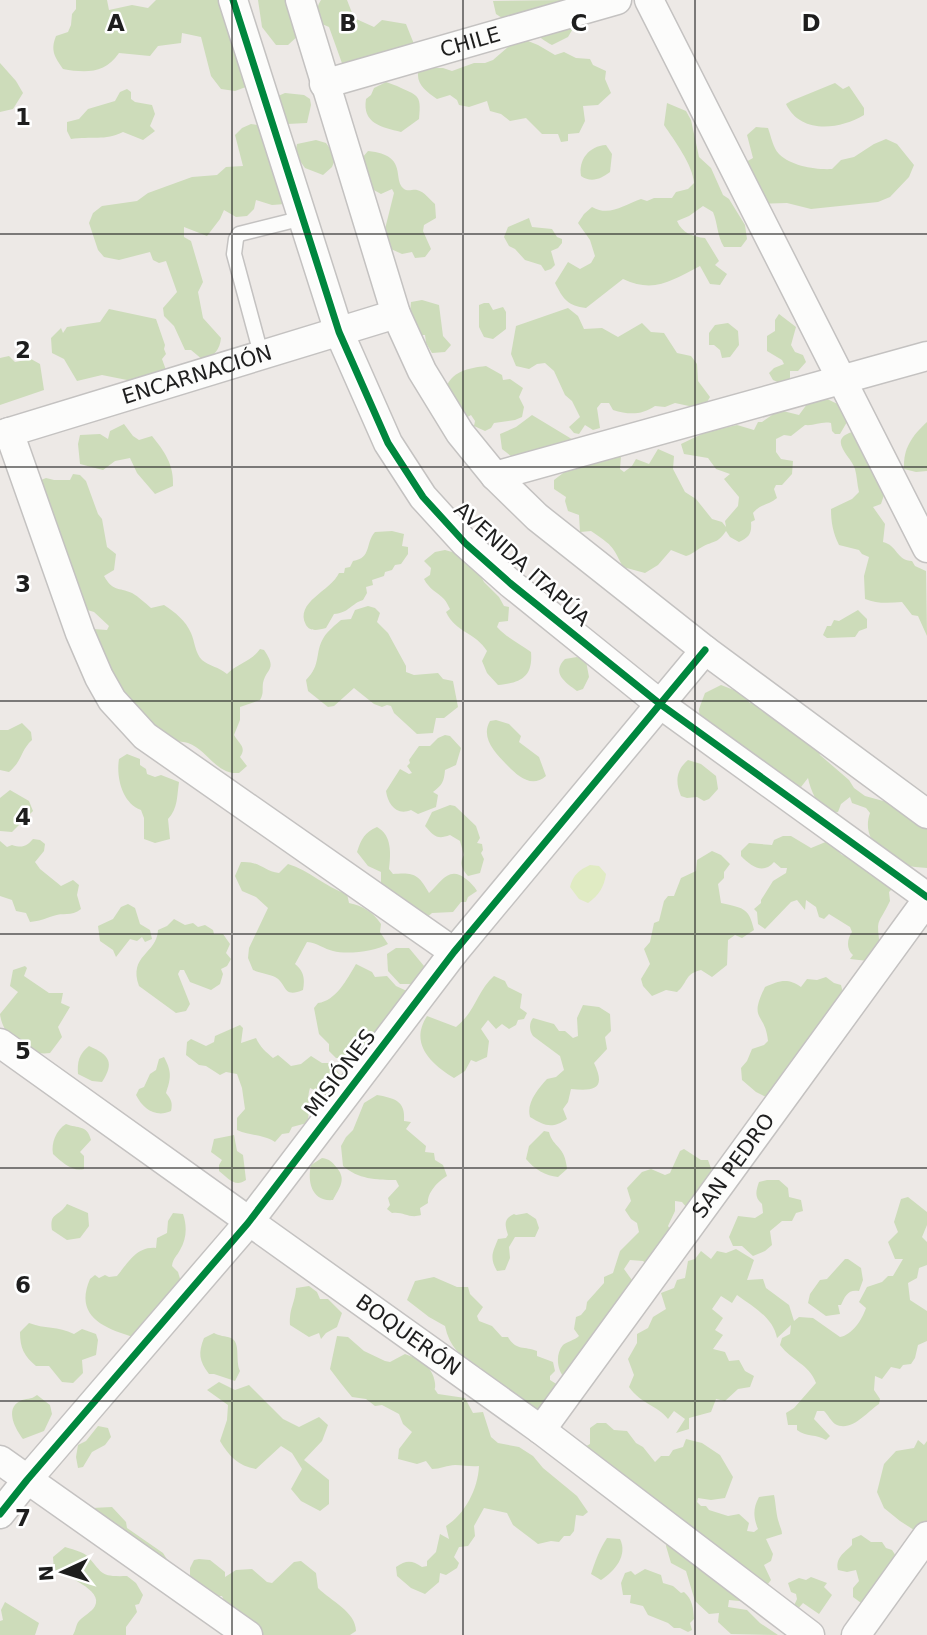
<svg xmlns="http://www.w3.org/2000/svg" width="927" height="1635" viewBox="0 0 927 1635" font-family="'DejaVu Sans',sans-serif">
<rect width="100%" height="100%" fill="#ede9e6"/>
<path fill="#e0ebc3" d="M 590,865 L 599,866 L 606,874 C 604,887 599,895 588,903 L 579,899 L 570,887 C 573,875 579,870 590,865 Z"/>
<g fill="#cddcba">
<path d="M 76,0 L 107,0 L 109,10 L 132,5 L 148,8 L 156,0 L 234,0 L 243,35 L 232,47 L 248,66 L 254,84 L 235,91 L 221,89 L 211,76 L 201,37 L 182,33 L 181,43 L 158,46 L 150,56 L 119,53 C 105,74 85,73 63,69 C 55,57 50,51 56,36 L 68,32 L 71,25 L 72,14 L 76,9 Z"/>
<polygon points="258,0 310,0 300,34 288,45 276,45 262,27"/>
<path d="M 321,0 L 347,0 L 354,18 L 374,27 L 382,20 L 406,24 L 414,44 L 393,53 L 389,50 L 343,66 L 329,27 L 322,24 C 317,15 315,9 321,0 Z"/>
<path d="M 566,0 L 575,4 L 581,15 L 568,37 L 552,45 C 544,41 539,36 532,32 C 519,26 507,22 496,14 L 493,1 Z"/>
<path d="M 523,39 L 538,45 L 555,55 L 564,52 L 576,58 L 590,59 L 593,65 L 606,71 L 605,79 L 611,93 L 598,105 L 583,106 L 585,121 L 579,133 L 568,134 L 568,141 L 561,142 L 558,134 L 542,134 L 526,118 L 510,121 L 501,114 L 490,111 L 487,101 L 469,107 L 459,105 L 457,100 L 450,95 L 437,99 C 427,92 417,85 418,73 L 423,68 L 443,68 L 452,71 L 474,63 L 485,63 L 493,60 L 508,47 Z"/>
<polygon points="0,63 16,81 23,93 13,109 0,112"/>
<path d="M 386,82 C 390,83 393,85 397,86 C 417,96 422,93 419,119 L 401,132 C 382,127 362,124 366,99 L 371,95 L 374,88 Z"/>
<path d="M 835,83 L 843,89 L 849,86 L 864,108 L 864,115 C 839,130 800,134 786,104 L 791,101 Z"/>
<path d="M 127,89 L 131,92 L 131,99 L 135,102 L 152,105 L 155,114 L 150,126 L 155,131 L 143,140 L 123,132 C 105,141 91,136 71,139 L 67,131 L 67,122 L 79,119 L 88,109 L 115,101 L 120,92 Z"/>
<polygon points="285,93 304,95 310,99 311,105 307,123 287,124 278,96"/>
<path d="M 667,103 L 686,111 L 691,120 L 699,157 L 711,168 L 723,195 L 729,199 L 745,225 L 747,239 L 741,247 L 724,247 C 717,236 718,224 713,212 L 703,206 L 689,216 L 677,221 C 682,233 693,237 705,238 L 719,261 L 715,265 L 727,274 L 720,285 L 710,284 L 700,266 C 672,280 655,294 623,279 L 586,308 C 568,306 563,299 555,283 L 568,262 L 580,269 L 591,263 L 595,256 L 590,240 L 578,223 L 584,214 L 592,207 C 610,217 623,205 641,199 L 647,201 L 654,198 L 672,198 L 676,192 L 688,189 L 694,183 C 693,165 674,140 664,125 Z"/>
<path d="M 251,124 L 264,126 L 285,204 L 272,205 L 256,200 L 254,209 L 247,216 L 236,217 L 224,210 L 220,219 L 207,236 L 184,227 L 184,237 L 191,241 L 203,282 L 198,292 L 203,318 L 221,338 C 220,349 214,357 203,360 L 191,350 L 185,350 L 174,326 L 164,316 L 163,308 L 177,292 L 166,261 L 159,263 L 153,260 L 150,252 L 119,260 L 104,257 L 98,250 L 89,223 L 93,213 L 102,206 L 137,201 L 148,193 L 192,177 L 217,175 L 226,167 L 243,166 L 235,135 L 242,128 Z"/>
<path d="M 756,127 L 768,128 C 771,136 773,148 779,154 C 791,166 816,170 832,169 L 841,160 L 854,157 L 874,144 L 886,139 L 897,144 L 914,165 L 909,177 L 890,197 L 878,202 L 811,209 L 787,203 L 752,204 L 744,163 L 753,158 L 747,135 Z"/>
<polygon points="316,140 326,143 336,157 332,167 323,175 305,168 295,154 297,144"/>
<path d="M 606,145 L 612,154 L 610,172 C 601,179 591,183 581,176 C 578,160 589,146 606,145 Z"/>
<path d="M 368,151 C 411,155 390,182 406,190 C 410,191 414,189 417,190 C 425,192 429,199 435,204 L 436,218 L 424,225 L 423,231 L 431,249 L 425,257 L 415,258 L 412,252 L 402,254 L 391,249 L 384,233 L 394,193 L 392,189 L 381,194 L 365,185 L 362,158 Z"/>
<polygon points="529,218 532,227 552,229 557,237 562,239 562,243 558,248 551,251 555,265 551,269 545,271 541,265 525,260 515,249 509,246 504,237 508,227"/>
<polygon points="422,300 439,305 443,336 451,345 445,352 432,353 426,343 425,335 418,335 410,314 411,302"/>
<polygon points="484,303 489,303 493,310 503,307 506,312 506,329 493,339 484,337 479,327 479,305"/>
<path d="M 568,308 L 578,316 L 584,329 L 602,328 L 618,337 L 642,323 L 651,332 L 664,333 L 677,353 L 691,356 L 697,364 L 698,381 L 710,397 L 703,409 L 675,403 L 665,407 L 655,406 C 642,415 629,415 613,410 L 609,403 L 601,403 L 597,408 L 600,428 L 593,430 L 585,425 L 579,434 L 574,433 L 569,427 L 580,417 L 572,401 L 565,395 L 554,371 L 545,363 L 537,364 L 529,369 L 516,366 L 511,354 L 516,326 Z"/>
<polygon points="109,309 156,319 165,345 164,349 166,354 162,359 166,370 157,371 156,374 132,381 102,375 77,381 64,359 52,353 51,338 61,328 63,333 67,327 100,322"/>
<polygon points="779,314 796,327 791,345 795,352 803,355 806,362 798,371 790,371 790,381 782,384 773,380 769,373 774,368 784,364 782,360 767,351 767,336 775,331 775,320"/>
<polygon points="728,323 738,331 739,345 730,357 722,358 720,350 714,345 709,345 709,333 715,325"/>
<polygon points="9,356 15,362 31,359 40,364 44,390 0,405 0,358"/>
<path d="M 486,366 L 502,375 L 503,380 L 510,379 L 523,388 L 519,397 L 524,407 L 522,417 L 515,420 L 494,423 L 491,428 L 485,431 L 474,426 L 475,421 L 471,415 L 464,419 L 445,391 C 450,371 469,368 486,366 Z"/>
<path d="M 825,398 L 846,408 L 847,422 L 840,434 L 835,434 L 832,431 L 831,423 C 821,421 815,426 805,425 L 791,436 L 784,435 L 776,439 L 776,452 L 781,459 L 793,461 L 792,474 L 782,485 L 776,485 L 774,489 L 777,498 C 769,505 760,504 753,513 L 755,520 L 751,522 C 752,534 749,537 739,542 L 730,537 L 726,531 C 717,544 715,540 702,547 C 696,550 693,554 686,556 L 671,550 L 658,565 L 645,573 L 623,567 C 611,543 612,546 591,531 L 580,532 L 579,515 L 568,511 L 565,501 L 566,497 L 554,489 L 554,480 L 567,470 L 574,469 L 590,449 L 610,450 L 621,456 L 620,469 L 624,472 L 632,466 L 636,459 L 649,464 L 658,449 L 674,456 L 673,469 L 685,492 L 696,499 L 712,519 L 722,522 L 726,527 L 725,521 L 738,506 L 739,497 L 724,479 L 730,474 L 716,469 L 708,458 L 684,454 L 681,444 L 706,432 L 737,425 L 754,430 L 758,422 L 762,422 L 779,410 L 799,415 L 810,400 Z"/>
<polygon points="532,415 575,441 516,460 502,449 500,434 516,427"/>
<path d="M 927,422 L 927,471 L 916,472 L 904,469 C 903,448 912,436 927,422 Z"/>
<path d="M 124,424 L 133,436 L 139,440 L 152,436 C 165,452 174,465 173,486 L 155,494 L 137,473 L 130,458 L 115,461 L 103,470 L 80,464 L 78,444 L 80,435 L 100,434 L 108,439 L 110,431 Z"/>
<path d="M 852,432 L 866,447 L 885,492 L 881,504 L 873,507 L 885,524 L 883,542 C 897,545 897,561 912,561 L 915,566 L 926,571 L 927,636 L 918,616 L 912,615 L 902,602 C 889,603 877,604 865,599 L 864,576 L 869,557 L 862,554 L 859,550 L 839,545 C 833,533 831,522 831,509 L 852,499 L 859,492 C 857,484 857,476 855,469 C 851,456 827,440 852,432 Z"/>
<path d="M 73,474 L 80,475 L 86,481 L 98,514 L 102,519 L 107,547 L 116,554 L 114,570 L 104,576 C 113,592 118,587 132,593 C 139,597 145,603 151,608 L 164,605 C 175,612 186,621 191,633 C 195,642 195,653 202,660 C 209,666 219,667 227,674 C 237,664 252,661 260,649 L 264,650 C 278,670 266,668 263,683 C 262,691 264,693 260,700 L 240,707 L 240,720 L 234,735 C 239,744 247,747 240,757 L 247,766 L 239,773 C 216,775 208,750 188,743 C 181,741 166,741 161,738 C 152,733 138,713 131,705 L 131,699 L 122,696 L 93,629 L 107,630 L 109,626 L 94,612 L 81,608 L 36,482 L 46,478 L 54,480 L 70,480 Z"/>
<path d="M 392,531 L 404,534 L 402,546 L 408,547 L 408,554 L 401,564 L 395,565 L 392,570 L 385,572 L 384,576 L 372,580 L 373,585 L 366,587 L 367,593 L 363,600 C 352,603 349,613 334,614 L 326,628 C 318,630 310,632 306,625 C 294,602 331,591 339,573 L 344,573 L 345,568 L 350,567 L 353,561 C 372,558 365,543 375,532 Z"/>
<path d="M 445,550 L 463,555 L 477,569 L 484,582 L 499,597 L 504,606 L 509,607 L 508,621 L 499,622 L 497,627 C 507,638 519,643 531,652 C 533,676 522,683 498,685 L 487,673 L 482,661 L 487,651 C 475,632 456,633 446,612 L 450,609 C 448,606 447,602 444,599 C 437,592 429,589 424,579 L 430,575 L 431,568 L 424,561 L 435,552 Z"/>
<path d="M 368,606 L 375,608 L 380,613 L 377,622 L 388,633 L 406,666 L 406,672 L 414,675 L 438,673 L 443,679 L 453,681 L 458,707 L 444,718 L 436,718 L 433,733 L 417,734 L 394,713 L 391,706 L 387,705 L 382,707 L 374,704 L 354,688 L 334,706 L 328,707 L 308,691 L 306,680 C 322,664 314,653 324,637 C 327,632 336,624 341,620 L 351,619 L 355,610 Z"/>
<polygon points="858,610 867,619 867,628 859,631 855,637 827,638 823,635 827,626 831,626 834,620 839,621"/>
<path d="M 577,657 L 586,661 L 589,677 L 583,689 L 577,691 C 565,682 551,673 565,659 Z"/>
<path d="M 721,685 L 739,692 L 750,703 L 764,696 L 815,742 L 820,755 L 849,780 L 854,788 L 865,796 L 887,802 L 900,812 L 919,807 L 927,810 L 927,868 C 920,867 910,867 904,865 C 882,856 861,838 870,813 L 866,808 L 852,803 L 850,797 L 841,804 L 838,812 L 828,813 C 817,804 811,792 808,778 L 801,787 L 789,783 L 700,723 L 699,709 L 705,693 Z"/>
<path d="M 496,720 L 509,724 L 521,736 L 519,742 L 539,757 L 546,776 C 531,789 517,775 507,765 C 496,754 480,738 490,721 Z"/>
<path d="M 22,723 L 31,732 L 32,740 C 20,751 23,760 9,772 L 0,770 L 0,730 L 8,730 Z"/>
<path d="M 445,735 L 450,736 L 461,748 L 456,765 L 445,770 C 444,782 442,785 433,792 L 438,795 L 436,807 L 418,814 L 411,810 C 397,816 388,805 386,791 L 400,769 L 409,774 L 412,773 L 407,766 L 410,763 L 409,760 L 419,746 L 430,746 L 438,738 Z"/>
<path d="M 127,754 L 140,759 L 140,765 L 146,769 L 147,774 L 155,777 L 161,775 L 179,782 C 177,795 178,809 168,819 L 170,839 L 155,843 L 144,839 L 144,818 L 141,810 C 122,803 116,777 119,759 Z"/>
<path d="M 688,760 L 701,764 L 716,776 L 718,789 L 709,799 L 704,801 L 697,797 L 687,798 L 681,796 C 675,782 676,770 688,760 Z"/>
<polygon points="10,790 29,801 33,811 12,832 0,831 0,798"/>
<path d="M 450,805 L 455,806 L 476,826 L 480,838 L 477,843 L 482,844 L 483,850 L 481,853 L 484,859 L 480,873 L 468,876 C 462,869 459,863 464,855 L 460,841 L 450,835 C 437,840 434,836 425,826 L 432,812 Z"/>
<path d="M 377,827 C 392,835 391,854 389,869 L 393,874 C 415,872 419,875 429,893 C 441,882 449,865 466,879 C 471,883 474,886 477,891 L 468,897 L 466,902 L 461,902 L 453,912 L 432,913 L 425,919 L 381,890 L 381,872 L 368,866 L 357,852 C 361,839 365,832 377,827 Z"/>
<path d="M 0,836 L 0,841 L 7,847 L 12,845 C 22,848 26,847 33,839 L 40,840 L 45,844 L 44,851 L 35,862 L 40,869 L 61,886 L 73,880 L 79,885 L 77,895 L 81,909 C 71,917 63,912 53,916 C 44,919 40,921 30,922 L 26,913 L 16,911 L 12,900 L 0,896 Z"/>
<path d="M 783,836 L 791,836 L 811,848 L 828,841 L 842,855 L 851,858 L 856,864 L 864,862 L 894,887 L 889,892 L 890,901 C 878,926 876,917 880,946 L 868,961 L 850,959 L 853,955 C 846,949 847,939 852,932 L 850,927 L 829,914 L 824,919 L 819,917 L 816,907 L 806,900 L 805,910 L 797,900 L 791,902 L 765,929 L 758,924 L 757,912 L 754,909 L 761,903 L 761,900 L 773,881 L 786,873 L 787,868 L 781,868 L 774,862 C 763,875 751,866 741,856 L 741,851 L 749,843 L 772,845 L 774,840 Z"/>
<path d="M 712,851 L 721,855 L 730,864 L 724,872 L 724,878 L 718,884 L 721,903 C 741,908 749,906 754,930 L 742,938 L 735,935 L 728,940 L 727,965 L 712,977 L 701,970 C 684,974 688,983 677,992 L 666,990 L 652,996 L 643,986 L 641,979 L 650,964 L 644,949 L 650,942 L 654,923 L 659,921 L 664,901 L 668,896 L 674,896 L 681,878 L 696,871 L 697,860 Z"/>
<path d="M 241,862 C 261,861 263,871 279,873 L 288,864 C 309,870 325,887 347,894 L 349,903 C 363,906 373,912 381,924 L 380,932 L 388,944 C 376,951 348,955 333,951 C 324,949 318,943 307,942 L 295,964 C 304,971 305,979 303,990 C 282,999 287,983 275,977 C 269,974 260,973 253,970 L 248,958 L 249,948 L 268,908 L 256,897 L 242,891 L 235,876 Z"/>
<polygon points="128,904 135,908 140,924 150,930 152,939 145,942 142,937 137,941 130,939 116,957 113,950 100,941 98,926 113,919 121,907"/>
<path d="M 174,919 L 185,925 L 193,923 L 198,927 L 205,925 L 213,930 L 214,934 L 223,934 L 230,944 L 226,953 L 231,959 L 227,966 L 221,969 L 223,974 L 220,984 L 211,990 L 190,982 L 184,970 L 180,970 L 178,974 L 190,1004 L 186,1011 L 176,1013 L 139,986 C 128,955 157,954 158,930 L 167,926 Z"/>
<polygon points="396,948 409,948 424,966 417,984 400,984 388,971 387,954"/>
<path d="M 356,964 L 372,972 L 375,977 L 387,976 L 396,986 L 407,991 L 384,1026 L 378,1028 L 367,1059 L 357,1057 L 351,1052 L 342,1058 L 336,1058 L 329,1051 L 329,1044 L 319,1034 L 314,1008 L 318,1003 C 336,1001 347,979 356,964 Z"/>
<path d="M 25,966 L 27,968 L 24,976 L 49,993 L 63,993 L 61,1003 L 70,1007 L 58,1027 L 62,1037 L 50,1053 C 28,1057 2,1036 0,1014 L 18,992 L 10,986 L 13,970 Z"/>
<path d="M 494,976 L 505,981 L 508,987 L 522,994 L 520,1008 L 527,1013 L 524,1019 L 518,1020 L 516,1025 L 509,1029 L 502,1024 L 496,1029 L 488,1020 L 481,1029 L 489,1041 L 487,1057 L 476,1062 L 471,1060 L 465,1071 L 454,1078 C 431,1064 409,1044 427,1016 L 456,1027 C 476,1011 477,991 494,976 Z"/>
<path d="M 826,977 L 834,983 L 841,985 L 843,993 L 768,1098 L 756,1092 L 742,1080 L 741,1068 L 747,1061 L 752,1049 L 764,1045 L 768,1041 C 765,1011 748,1022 765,987 C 778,981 788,977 801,987 L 807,979 L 817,980 Z"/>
<path d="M 583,1005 L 599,1007 L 610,1014 L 611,1031 L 605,1037 L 607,1049 L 594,1063 C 607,1090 593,1091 571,1089 L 568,1102 L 563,1109 L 567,1119 C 552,1129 545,1126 530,1117 C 526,1103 538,1089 547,1079 L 556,1077 L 564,1070 L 560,1056 L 533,1036 C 529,1030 529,1023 533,1018 L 554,1024 L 559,1031 L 565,1031 L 573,1038 L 578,1036 L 577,1018 Z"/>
<path d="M 240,1025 L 243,1028 L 241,1043 L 256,1038 C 260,1047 266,1052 273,1058 L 278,1055 L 291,1066 L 301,1064 L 311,1056 L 322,1063 L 331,1063 L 344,1080 L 330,1097 L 310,1088 C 306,1100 311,1110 307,1123 L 292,1127 L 289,1133 L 282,1134 L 275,1142 C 262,1134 250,1136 237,1130 L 237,1118 L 245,1109 L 242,1088 L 237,1074 L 226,1072 L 220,1075 L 206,1066 L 199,1065 L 186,1055 L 187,1042 L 191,1039 L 206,1046 L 214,1042 L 215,1036 Z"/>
<path d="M 89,1046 C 109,1055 115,1062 102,1082 L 92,1081 L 78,1074 C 77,1062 79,1054 89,1046 Z"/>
<path d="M 164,1057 C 172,1072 171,1078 166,1093 C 171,1099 173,1103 171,1111 C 156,1118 143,1109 136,1095 L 139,1089 L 144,1087 L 150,1074 L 156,1070 L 159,1059 Z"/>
<path d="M 377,1095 C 393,1098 406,1100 404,1121 L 411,1122 L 406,1129 L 426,1146 L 425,1152 L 434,1153 L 435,1160 L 443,1165 L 447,1176 C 438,1181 427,1193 428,1203 L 420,1208 L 421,1215 C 409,1219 403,1211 392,1213 L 387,1209 L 390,1205 L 388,1198 L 399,1186 L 396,1180 C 376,1180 358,1179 343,1166 L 341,1146 L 346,1137 L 353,1130 L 364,1103 Z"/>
<path d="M 66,1124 C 78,1129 87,1124 91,1140 L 80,1152 L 84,1156 L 84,1169 C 72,1172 62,1162 53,1154 C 51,1143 56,1130 66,1124 Z"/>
<path d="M 544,1131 L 549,1132 C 553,1148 565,1145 567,1169 L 558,1177 C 546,1176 534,1169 526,1159 L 529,1146 Z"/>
<path d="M 234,1135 L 237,1151 L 243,1155 L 246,1180 C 235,1188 228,1178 219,1171 L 219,1165 L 222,1160 L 211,1152 L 214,1139 Z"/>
<path d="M 684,1149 L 701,1160 L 708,1160 L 713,1174 L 688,1209 L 682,1202 L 675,1201 L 675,1211 L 668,1226 L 673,1234 L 648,1265 L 643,1261 L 630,1260 L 624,1269 L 634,1283 L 565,1378 C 557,1371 555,1354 563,1345 C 566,1342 575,1340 579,1336 L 574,1329 L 576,1317 L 581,1315 L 586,1309 L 587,1302 L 604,1283 L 604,1277 L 613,1273 L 620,1251 L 639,1232 L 637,1223 L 631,1219 L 625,1210 L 631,1201 L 627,1188 L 642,1172 L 651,1169 L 665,1175 L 670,1173 L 680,1151 Z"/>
<path d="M 322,1158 C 330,1159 332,1162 337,1168 C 347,1180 339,1188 333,1200 C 312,1202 307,1182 311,1165 Z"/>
<path d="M 767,1180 L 779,1180 L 788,1188 L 789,1197 L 801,1200 L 803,1211 L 796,1213 L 792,1221 L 782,1221 L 770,1231 L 772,1245 L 765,1251 L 753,1256 L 742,1246 L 733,1246 L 729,1237 L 738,1216 L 755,1218 L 763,1213 L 762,1204 C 754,1197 756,1191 759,1182 Z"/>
<path d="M 908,1197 L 927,1212 L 927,1225 L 922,1237 L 927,1242 L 927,1265 L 919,1268 L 917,1278 L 908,1283 L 910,1300 L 927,1311 L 927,1341 L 918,1345 L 915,1358 L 911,1364 L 903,1365 L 900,1369 L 891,1367 L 882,1379 L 875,1376 L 874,1390 L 880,1399 L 879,1404 C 867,1412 851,1433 835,1424 C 831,1421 828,1415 824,1411 L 817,1411 L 814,1419 L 830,1436 L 826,1440 C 817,1434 806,1437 797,1430 L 797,1425 L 788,1425 L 786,1413 L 794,1408 L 816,1383 C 809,1364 792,1361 780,1345 L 782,1338 L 790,1334 L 791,1325 L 777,1338 C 773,1317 753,1307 737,1295 L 732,1303 L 721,1296 L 712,1309 L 723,1318 L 715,1330 L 723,1335 L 713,1349 L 725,1352 L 729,1361 L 739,1360 L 745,1371 L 754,1376 L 750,1387 L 738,1389 L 725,1401 L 716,1399 L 711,1412 L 689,1418 L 689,1429 L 676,1433 L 685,1419 L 674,1411 L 668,1419 C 657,1405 641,1404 629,1387 L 634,1375 L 628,1359 L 637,1343 L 637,1334 L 648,1328 L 653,1317 L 666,1309 L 661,1293 L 674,1288 L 677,1280 L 685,1278 L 688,1261 L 695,1259 L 701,1251 L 711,1259 L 717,1251 L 726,1253 L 736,1249 L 754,1260 L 747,1280 L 763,1279 L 766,1288 L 789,1305 L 794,1321 L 799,1317 L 813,1318 L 840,1337 C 852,1335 862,1320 866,1308 L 859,1302 L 867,1287 L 882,1282 L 888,1276 L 893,1276 L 903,1259 L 895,1259 L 888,1242 L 898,1232 L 894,1222 L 901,1199 Z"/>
<path d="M 67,1204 L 88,1213 L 89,1226 L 80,1238 L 67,1240 L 52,1230 C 49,1212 59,1217 67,1204 Z"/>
<path d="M 173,1213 L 183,1214 C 187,1226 187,1238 180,1250 C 177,1256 173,1258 172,1266 L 178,1272 L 181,1282 L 133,1337 C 103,1328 74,1316 90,1279 L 95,1275 L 99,1278 L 105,1275 L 109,1277 L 117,1276 C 128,1263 137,1246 156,1248 L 157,1238 L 167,1233 L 168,1221 Z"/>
<path d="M 527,1213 L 536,1219 L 539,1228 L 535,1237 L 515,1237 L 509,1247 L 510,1258 L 505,1270 L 497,1271 C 489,1257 493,1252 498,1239 L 506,1238 L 508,1235 C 505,1225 503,1219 514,1214 L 516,1215 Z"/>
<path d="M 845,1259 L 848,1259 L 861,1268 L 863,1280 L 859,1291 C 848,1289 845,1296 841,1305 L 838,1305 L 840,1314 L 826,1316 L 808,1303 L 810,1294 L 820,1280 L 827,1279 Z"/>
<path d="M 434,1277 L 457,1287 L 468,1287 L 470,1294 L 483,1307 L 477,1316 L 479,1321 L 492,1326 L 502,1337 L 508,1337 C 516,1351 525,1346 537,1351 L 537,1356 L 553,1362 L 555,1371 L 550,1376 L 550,1380 L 558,1385 L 548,1405 L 528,1413 L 484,1377 L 481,1368 C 462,1360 449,1346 445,1326 L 429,1317 L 407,1300 L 415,1281 Z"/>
<path d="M 309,1286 L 317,1292 L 320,1299 L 328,1299 L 342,1313 L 337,1327 L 326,1333 L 321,1339 L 319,1333 L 309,1337 L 290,1325 C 289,1308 295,1304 296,1288 Z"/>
<path d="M 29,1323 C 44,1329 58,1326 74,1334 L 82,1329 L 96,1334 L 98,1340 L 96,1355 L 82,1360 L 83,1373 L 73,1383 L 62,1382 L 49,1366 L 36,1366 C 24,1356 20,1348 20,1332 Z"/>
<path d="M 214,1333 C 219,1336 225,1336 231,1338 C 241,1342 235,1361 240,1371 L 235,1381 L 214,1374 L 209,1374 C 199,1361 198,1353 204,1338 Z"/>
<path d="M 337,1336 L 348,1337 L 364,1351 L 385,1361 L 390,1362 L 405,1354 C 419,1359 433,1366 435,1383 C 436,1393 432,1385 438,1394 L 465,1398 L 473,1413 L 483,1412 L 491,1437 L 498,1443 L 519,1447 L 533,1456 L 543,1468 L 577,1496 L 588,1512 L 583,1516 L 576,1515 L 574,1531 L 570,1536 L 564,1536 L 559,1542 L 551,1541 L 538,1544 L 513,1525 L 507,1513 L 484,1508 L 474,1526 L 475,1536 L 468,1546 L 459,1547 L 454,1557 L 459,1563 L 457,1568 L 446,1575 L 440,1573 L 439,1582 L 425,1594 L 411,1588 L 397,1576 L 396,1567 C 406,1560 412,1560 422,1567 L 427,1566 L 427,1561 L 436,1552 L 440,1534 L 449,1539 L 446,1526 C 465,1514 478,1489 479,1466 C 470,1467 464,1465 455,1465 C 448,1465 440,1469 432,1469 L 426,1461 L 417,1464 L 398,1459 L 399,1449 L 412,1432 L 403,1424 L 399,1414 L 382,1405 L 375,1406 L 366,1399 L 352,1397 C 344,1388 337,1378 330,1369 Z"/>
<path d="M 219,1382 L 235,1390 L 249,1385 L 283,1419 L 299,1427 L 319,1417 L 328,1425 L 322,1441 L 304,1460 L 329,1480 L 329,1504 L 320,1511 L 301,1501 L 291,1489 L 302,1469 L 292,1453 L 281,1446 L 256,1469 C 238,1466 229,1456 220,1441 L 227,1420 L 228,1405 L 207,1390 Z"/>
<path d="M 37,1395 L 50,1405 L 52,1414 L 44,1431 L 23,1439 C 16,1430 4,1409 20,1401 C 26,1398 31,1400 37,1395 Z"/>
<path d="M 597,1423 L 606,1423 L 614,1430 L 627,1431 L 636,1443 L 643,1447 L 655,1462 L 661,1456 L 669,1456 L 673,1450 L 683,1447 L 686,1439 L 702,1443 L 720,1455 L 733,1477 L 725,1498 L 711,1500 L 698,1498 L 697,1502 L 701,1506 L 706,1506 L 709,1510 L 728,1516 L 739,1514 L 749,1523 L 747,1531 L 754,1532 L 758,1529 C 753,1517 753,1508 759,1497 L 774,1495 C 776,1504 776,1515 779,1523 C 780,1527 782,1530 782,1534 L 766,1539 L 773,1554 L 771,1561 L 764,1565 L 771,1580 L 761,1593 L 749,1602 L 729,1600 L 728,1607 L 747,1610 L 760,1623 L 778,1635 L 731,1634 L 718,1622 L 719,1613 L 709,1614 L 695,1601 L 686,1571 L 671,1563 L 666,1546 L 667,1540 L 581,1449 L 590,1444 L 590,1428 Z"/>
<polygon points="98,1426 108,1428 111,1437 105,1445 92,1452 83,1467 78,1468 76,1457 78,1445 86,1441"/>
<polygon points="918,1440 924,1445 927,1441 927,1529 914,1530 900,1521 884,1508 877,1492 884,1464 896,1451 914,1448"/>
<polygon points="112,1507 126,1522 127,1528 163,1553 168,1561 92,1508"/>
<path d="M 861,1535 L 871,1542 L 882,1542 L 886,1548 L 892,1550 L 906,1571 L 868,1608 L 853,1597 L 853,1588 L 859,1581 L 856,1570 L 847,1572 L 838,1570 C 835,1558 844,1553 852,1545 L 852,1539 Z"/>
<path d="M 607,1538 L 620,1539 C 628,1555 615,1571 601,1580 L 591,1574 C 595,1562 599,1550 607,1538 Z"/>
<path d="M 65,1547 C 71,1549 80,1551 86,1555 C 104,1573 98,1577 127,1576 L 136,1583 L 143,1595 L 139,1604 L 135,1605 L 137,1612 L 126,1627 L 126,1635 L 73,1635 C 76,1630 76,1624 79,1621 C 83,1616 92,1612 95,1606 C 104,1590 64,1575 54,1570 L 53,1557 Z"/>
<path d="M 199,1559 L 210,1560 L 225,1572 L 225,1577 L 236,1570 L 252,1569 L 267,1582 L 272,1583 L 294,1562 L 301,1561 L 316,1573 L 318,1588 C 331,1601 356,1612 356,1631 L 350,1635 L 239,1635 L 222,1596 L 216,1596 L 190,1577 L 190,1568 L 194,1560 Z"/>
<path d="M 645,1569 L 661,1575 L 663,1583 L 673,1586 L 681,1593 L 684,1592 C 693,1600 693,1608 694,1619 L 690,1623 L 692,1630 L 688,1632 L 680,1628 L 674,1628 L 668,1623 L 648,1615 L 643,1606 L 630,1603 L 631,1595 L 623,1595 L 621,1583 L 625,1573 L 631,1571 L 635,1575 Z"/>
<polygon points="811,1577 827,1583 824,1587 832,1595 819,1614 803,1603 796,1611 793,1608 797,1599 796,1594 791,1592 788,1583 799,1578 806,1580"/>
<polygon points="5,1602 39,1623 35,1635 0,1635 0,1621 3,1620 1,1610"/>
</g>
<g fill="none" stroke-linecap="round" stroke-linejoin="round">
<defs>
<polyline id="service" points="261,354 234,254 236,239 239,234 303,218"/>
<g id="minor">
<polyline points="233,0 339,332 388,443 423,497 465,543 510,583 660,704 927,897"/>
<polyline points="300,0 396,314 422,371 460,433 495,476 537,517 705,650 927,814"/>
<polyline points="649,0 927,548"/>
<path id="s1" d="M 324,84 L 617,0"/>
<polyline points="9,432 80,633 99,677 112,700 145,736 454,952"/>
<path id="s2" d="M 0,435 L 396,314"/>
<polyline points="495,476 927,356"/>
<path id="s3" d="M 0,1043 L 541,1430 L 810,1635"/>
<path id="s4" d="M 541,1430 L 927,900"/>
<polyline points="0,1460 248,1635"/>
<polyline points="0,1514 27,1480 248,1223 454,952 705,650"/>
<polyline points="856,1635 927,1536"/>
</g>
</defs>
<use href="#service" stroke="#c4c2c1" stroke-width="17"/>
<use href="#minor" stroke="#c4c2c1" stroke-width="31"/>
<use href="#service" stroke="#fcfcfb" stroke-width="14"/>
<use href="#minor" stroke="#fcfcfb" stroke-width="28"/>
<defs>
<g id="cycleway">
<polyline points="233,0 339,332 388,443 423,497 465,543 510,583 660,704 927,897"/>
<polyline points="0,1514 27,1480 248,1223 454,952 705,650"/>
</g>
</defs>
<use href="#cycleway" stroke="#fff" stroke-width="11"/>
<use href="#cycleway" stroke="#00873e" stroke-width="7"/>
</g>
<path fill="none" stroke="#1e1e1e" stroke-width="2" stroke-opacity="0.55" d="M 232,0 L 232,1635M 463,0 L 463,1635M 695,0 L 695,1635M 0,234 L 927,234M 0,467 L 927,467M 0,701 L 927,701M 0,934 L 927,934M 0,1168 L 927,1168M 0,1401 L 927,1401"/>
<g text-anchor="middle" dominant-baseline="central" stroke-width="5" stroke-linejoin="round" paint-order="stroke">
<g font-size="21" fill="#1e1e1e" stroke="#fff">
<text stroke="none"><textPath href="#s1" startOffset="152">CHILE</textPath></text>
<text stroke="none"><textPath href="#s2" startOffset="206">ENCARNACIÓN</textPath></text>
<text transform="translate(522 564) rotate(42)">AVENIDA ITAPÚA</text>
<text transform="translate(340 1073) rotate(-53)">MISIÓNES</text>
<text stroke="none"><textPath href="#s4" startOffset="327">SAN PEDRO</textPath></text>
<text stroke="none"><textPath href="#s3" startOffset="502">BOQUERÓN</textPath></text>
</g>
</g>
<g font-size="23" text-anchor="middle" font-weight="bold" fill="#1e1e1e" stroke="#fff" stroke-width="5" stroke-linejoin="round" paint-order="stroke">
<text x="116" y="31">A</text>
<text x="348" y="31">B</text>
<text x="579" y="31">C</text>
<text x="811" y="31">D</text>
<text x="23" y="125">1</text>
<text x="23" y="358">2</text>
<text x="23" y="592">3</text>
<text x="23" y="825">4</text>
<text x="23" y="1059">5</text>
<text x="23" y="1293">6</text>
<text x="23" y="1526">7</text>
</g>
<g transform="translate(63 1572) rotate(266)" stroke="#ffffff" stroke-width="5" paint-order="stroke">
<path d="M0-5L12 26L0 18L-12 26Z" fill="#1e1e1e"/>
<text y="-10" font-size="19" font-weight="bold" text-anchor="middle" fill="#1e1e1e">N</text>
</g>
</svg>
